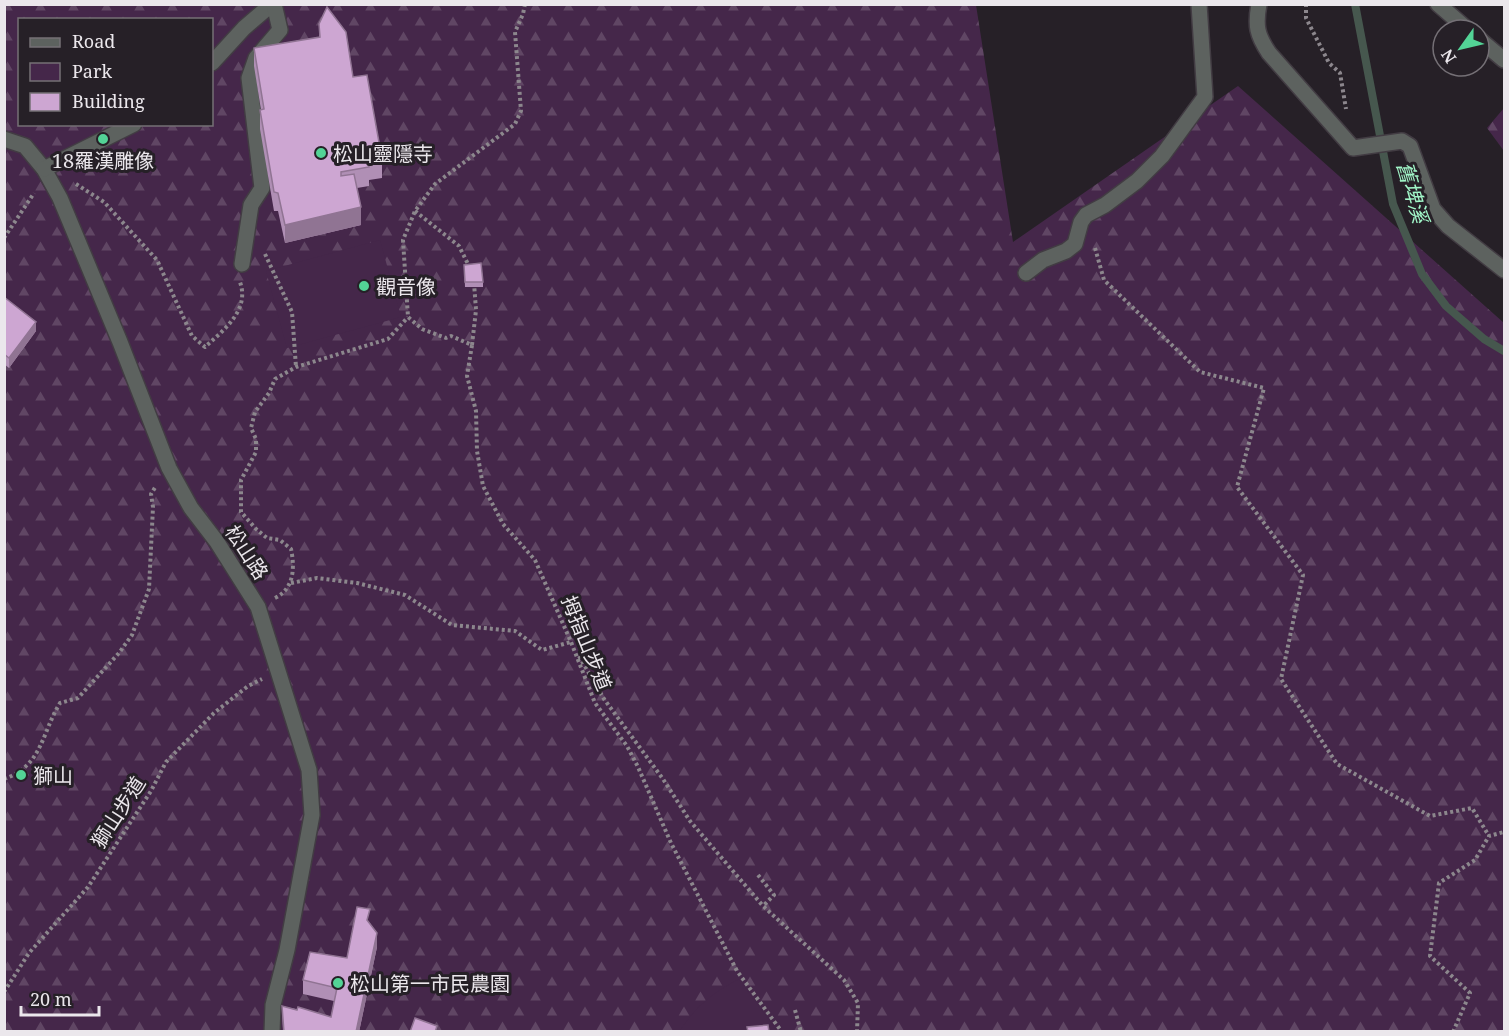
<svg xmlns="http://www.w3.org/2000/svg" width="1509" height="1036" viewBox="0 0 1509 1036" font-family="'Noto Serif','Noto Sans TC',serif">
<defs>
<pattern id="forest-firs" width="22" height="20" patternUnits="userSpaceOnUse" patternTransform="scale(1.5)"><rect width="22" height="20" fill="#45274a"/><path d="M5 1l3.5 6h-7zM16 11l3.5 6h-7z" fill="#604664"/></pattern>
</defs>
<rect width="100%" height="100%" fill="#262027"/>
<g fill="url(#forest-firs)" fill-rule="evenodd">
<path d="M 5,5 L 976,5 L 1013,242 L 1238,86 L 1504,323 L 1504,1031 L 5,1032 ZM 20,20 L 212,20 L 212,124 L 20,124 Z"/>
<polygon points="1504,108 1504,151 1487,128"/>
</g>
<g fill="#45274a">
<polygon points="380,240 401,317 287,348 266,271"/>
<path d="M 739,979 L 777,1031 L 679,1032 C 697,1005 711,994 739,979 Z"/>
</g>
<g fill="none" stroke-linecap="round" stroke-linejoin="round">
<polyline stroke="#46574e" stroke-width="8" points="1355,4 1393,204 1422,274 1446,306 1484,339 1504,351"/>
<defs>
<g id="minor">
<path d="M 1259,4 C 1255,26 1257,35 1269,53 L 1353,148 L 1402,141 L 1410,146 L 1433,209 L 1448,226 L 1504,270"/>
<polyline points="1438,4 1468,30"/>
<polyline points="1479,39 1504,60"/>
<polyline points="212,63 244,28 272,4"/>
<polyline points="4,139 25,146 44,169 60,198 120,342 169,468 191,508 217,542 258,607 309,770 312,815 287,950 273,1005 272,1032"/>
<polyline points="44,169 134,124"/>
<polyline points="242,264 251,205 262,188 249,78 256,58 280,30 274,4"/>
<polyline points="1026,273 1043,260 1066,251 1075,244 1081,222 1086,215 1105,205 1137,181 1162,156 1205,97 1199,4"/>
</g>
</defs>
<use href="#minor" stroke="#423c43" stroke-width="18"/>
<g stroke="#8c878d" stroke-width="4" stroke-dasharray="3 3" stroke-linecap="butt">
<polyline points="525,4 523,14 515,32 521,111 515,124 435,184 415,211 403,240 408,317 422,329 446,338 451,336 472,345 467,376 476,411 477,451 483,486 503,524 535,560 571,642 595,703 627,746 638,767 671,843 737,971 782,1032"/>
<polyline points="1306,4 1306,18 1329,63 1340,73 1346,109"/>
<path d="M 76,184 L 104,202 L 157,260 L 192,336 L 205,347 C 224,330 250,310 240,282"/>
<polyline points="415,211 459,246 470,268"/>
<polyline points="4,238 34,193"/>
<polyline points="1095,248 1104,280 1200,372 1264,388 1237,487 1303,575 1281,679 1337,764 1430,816 1472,808 1489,836"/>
<polyline points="265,254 292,312 296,367"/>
<polyline points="472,345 476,310 474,283"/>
<polyline points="291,583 317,578 357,583 405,595 452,625 515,631 542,650 571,642"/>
<path d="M 275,598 C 294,589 295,568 291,549 L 280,540 L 267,538 L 256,529 L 241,512 L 241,480 L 256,452 L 256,439 L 251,428 L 255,412 L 269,393 L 275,379 L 296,367 L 388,339 L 408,317"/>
<polyline points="579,656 604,699 663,779 690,821 763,906 844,980 858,1003 857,1032"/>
<path d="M 4,779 C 43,765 41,734 60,703 L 78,698 L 119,653 L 132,635 L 149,589 L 153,507 L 151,494 L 156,486"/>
<polyline points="758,875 774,895 763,906"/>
<polyline points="4,992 29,953 88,887 151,791 166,762 214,713 248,686 262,679"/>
<polyline points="795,1010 801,1032"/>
<polyline points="1453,1032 1470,993 1430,956 1439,883 1475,860 1489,836 1504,832"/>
</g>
<use href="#minor" stroke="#5d625f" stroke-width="15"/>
</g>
<g fill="#b08fb5">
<polygon points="319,24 353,77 382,159 382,178 369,180 369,186 357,188 361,225 285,243 278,211 274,211 260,129 260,110 261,110 254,66 254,48 319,37"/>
<polygon points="464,265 483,282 483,287 465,287"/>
<polygon points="4,297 36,331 9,368 4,364"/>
<polygon points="370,923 377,947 359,1032 283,1032 282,1006 331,1017 334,1001 303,994 303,980 347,958"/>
</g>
<g fill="#907493">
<polygon points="361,207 361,225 285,243 285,225"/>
<polygon points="36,322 36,331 9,368 9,358"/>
<polygon points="377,933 377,947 359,1032 356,1032"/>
</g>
<g fill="#cda6d2" stroke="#907493" stroke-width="1.5">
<polygon points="327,7 346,32 353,77 367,75 382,159 368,162 369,167 341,172 341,176 354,174 361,207 285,225 278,193 274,192 260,110 264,109 254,48 320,37 319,24"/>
<polygon points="481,263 483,282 465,282 464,265"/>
<polygon points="4,297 36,322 9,358 4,354"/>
<polygon points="357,907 370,909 367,920 377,933 356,1032 284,1032 282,1006 297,1010 298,1007 331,1017 337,988 303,980 310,952 347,958"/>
<polygon points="415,1018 437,1026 435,1032 410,1032"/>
<polygon points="768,1025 769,1032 748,1032 747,1027"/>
</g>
<g fill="#53d396" stroke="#262027" stroke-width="2">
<circle cx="103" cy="139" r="6"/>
<circle cx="321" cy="153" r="6"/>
<circle cx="364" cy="286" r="6"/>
<circle cx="21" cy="775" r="6"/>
<circle cx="338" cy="983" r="6"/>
</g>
<g text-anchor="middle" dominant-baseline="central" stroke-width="6" stroke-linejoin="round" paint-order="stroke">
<g font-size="20" fill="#ebe7ec" stroke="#262027" text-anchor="start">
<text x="333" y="153">松山靈隱寺</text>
<text x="103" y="160" text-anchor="middle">18羅漢雕像</text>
<text x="376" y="286">觀音像</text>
<text x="33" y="775">獅山</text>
<text x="350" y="983">松山第一市民農園</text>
</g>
<g font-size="20" fill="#ebe7ec" stroke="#262027">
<text transform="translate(247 552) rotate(57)">松山路</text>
<text transform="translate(587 643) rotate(68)">拇指山步道</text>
<text transform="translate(118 812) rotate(-57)">獅山步道</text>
</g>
<g font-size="21" font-style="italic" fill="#a1f6c8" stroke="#262027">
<text transform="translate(1413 192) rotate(74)">舊埤溪</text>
</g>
</g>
<rect width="1509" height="1036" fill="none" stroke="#ebe7ec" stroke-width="12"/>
<rect x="18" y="18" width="195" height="108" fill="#262027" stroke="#757076" stroke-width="1.5"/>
<rect x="30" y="38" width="30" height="9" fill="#5d625f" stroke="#757076" stroke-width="1.5"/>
<text x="72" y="48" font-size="18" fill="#ebe7ec">Road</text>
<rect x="30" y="63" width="30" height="18" fill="#45274a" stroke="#757076" stroke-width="1.5"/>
<text x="72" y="78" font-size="18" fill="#ebe7ec">Park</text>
<rect x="30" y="93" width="30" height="18" fill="#cda6d2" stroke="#757076" stroke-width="1.5"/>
<text x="72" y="108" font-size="18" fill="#ebe7ec">Building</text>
<g transform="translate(1461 48) rotate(236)"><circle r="28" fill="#262027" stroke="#757076" stroke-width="1.5"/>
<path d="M0-4.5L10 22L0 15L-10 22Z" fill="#53d396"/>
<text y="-9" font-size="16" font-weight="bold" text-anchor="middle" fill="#ebe7ec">N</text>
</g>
<path d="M21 1006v9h78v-9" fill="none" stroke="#ebe7ec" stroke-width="3"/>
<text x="30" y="1006" font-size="18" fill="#ebe7ec" stroke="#262027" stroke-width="4.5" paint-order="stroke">20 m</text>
</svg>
